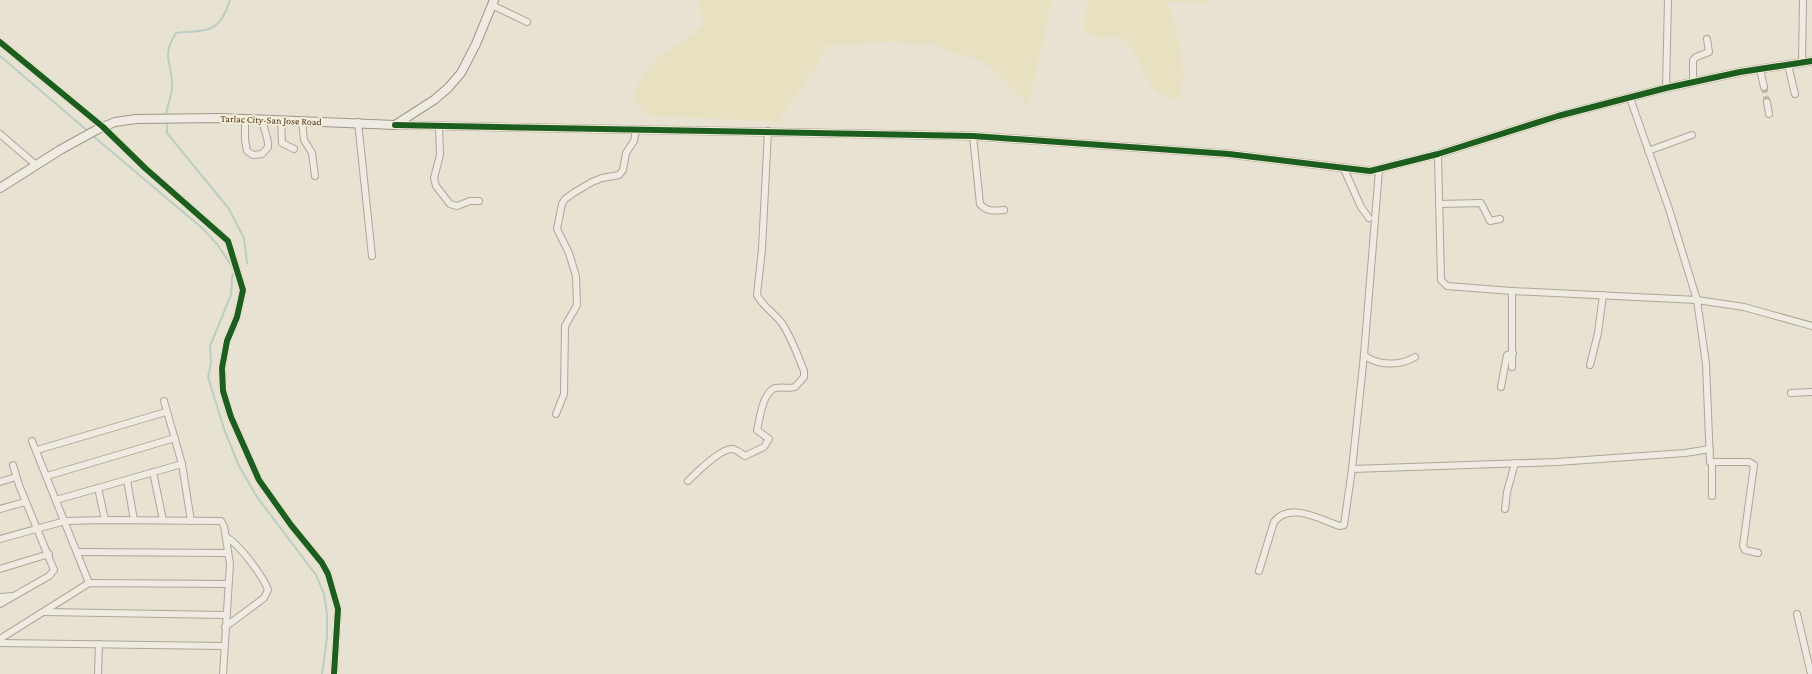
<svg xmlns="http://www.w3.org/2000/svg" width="1812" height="674" viewBox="0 0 1812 674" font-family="'Crimson Pro',serif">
<rect width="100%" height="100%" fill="#e7e2d1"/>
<g fill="#e7e1c1">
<polygon points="699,0 1052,0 1028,105 996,71 979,60 946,50 935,44 916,45 895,41 825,46 817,65 777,122 646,115 635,98 638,82 652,64 671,48 690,37 703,25"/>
<polygon points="1087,0 1208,0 1208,3 1168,2 1180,47 1183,77 1179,99 1165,99 1152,87 1144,74 1139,59 1124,40 1113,35 1105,38 1093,36 1084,30"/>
</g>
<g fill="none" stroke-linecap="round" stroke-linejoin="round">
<g stroke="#bbcec3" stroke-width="2">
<polyline points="0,56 89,132"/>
<path d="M 166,117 C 166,107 172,97 172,87 C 173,62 160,58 176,33 C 208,30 219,34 230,0"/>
<polyline points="167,122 167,133 229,209 244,238 247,263"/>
<polyline points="92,135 202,228 217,244 235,271 232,277 231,295 210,346 211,363 208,377 224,429 239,466 257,497 316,575 324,594 327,614 327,637 322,674"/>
</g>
<polyline stroke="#c5bead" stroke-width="6" stroke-dasharray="6 3" stroke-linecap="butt" points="1764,87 1767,102"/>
<defs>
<g id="minor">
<polyline points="492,5 527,22"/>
<polyline points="0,42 103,127 145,168 228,241 243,290 237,317 227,341 222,368 223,391 231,417 259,480 291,525 322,563 328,574 338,609 334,674"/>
<polyline points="1802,63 1803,0"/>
<polyline points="1788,65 1795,94"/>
<polyline points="1760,69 1764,87"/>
<polyline points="1693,82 1693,60 1696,57 1709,52 1707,39"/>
<polyline points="1666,88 1668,0"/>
<polyline points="1630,98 1669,209 1697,300 1706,364 1710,462 1749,462 1754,465 1743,546 1745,550 1758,553"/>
<polyline points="1767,102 1769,114"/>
<path d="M 245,119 L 245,140 L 247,151 L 253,155 L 262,154 L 268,147 C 269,138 263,130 263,120"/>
<polyline points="281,120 282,143 294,149"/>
<polyline points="302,121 304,140 312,153 315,176"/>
<polyline points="358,122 372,256"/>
<polyline points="439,126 440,155 434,178 436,186 450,204 457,206 470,201 479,201"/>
<polyline points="0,134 36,165"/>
<path d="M 973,136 L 980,204 C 987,212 995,211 1004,210"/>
<polyline points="1648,151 1692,135"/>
<polyline points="1438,154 1441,280 1447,286 1512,291 1697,300 1744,307 1812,326"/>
<polyline points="1344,169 1361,207 1369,218"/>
<polyline points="1439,204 1481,203 1490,221 1500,219"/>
<polyline points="1512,291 1512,367"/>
<path d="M 1364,355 C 1377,366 1401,366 1415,357"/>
<polyline points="1590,365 1598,333 1603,295"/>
<polyline points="1501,387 1507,355 1513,353"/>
<polyline points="1791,393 1812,392"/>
<polyline points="164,401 182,464 191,521"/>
<polyline points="556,414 564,394 565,326 577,305 576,276 569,253 557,229 562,204 565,199 575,192 592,182 602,178 619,175 623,170 626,153 634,141 636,130"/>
<polyline points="32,441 89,583"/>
<polyline points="37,450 166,412"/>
<polyline points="1712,464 1712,496"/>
<polyline points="1352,469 1364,355 1379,170"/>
<polyline points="153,472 163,520"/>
<polyline points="47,476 175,438"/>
<polyline points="127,480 134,520"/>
<path d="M 688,481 C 696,473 719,450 731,449 C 736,448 741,454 745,456 L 764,447 L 769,439 L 757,430 C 760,418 762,396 773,389 C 778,386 789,389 795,387 L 804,377 L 804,371 C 798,356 792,339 783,325 C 776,314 763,307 757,295 L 762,249 L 768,131"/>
<polyline points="0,482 16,477"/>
<polyline points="98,488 105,520"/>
<polyline points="56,500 182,464"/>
<polyline points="0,509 25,502"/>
<polyline points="1505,509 1507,492 1515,463"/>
<polyline points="0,539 65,521 105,520 221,521 224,526 230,564 223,674"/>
<polyline points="78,552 228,553"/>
<polyline points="0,569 49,554"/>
<path d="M 1259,571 L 1274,522 C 1290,501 1321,520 1340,526 L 1344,525 L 1352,469 L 1557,462 L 1685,453 L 1710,449"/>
<polyline points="0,597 13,596"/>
<polyline points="0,604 49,576 54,570 19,485 13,465"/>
<polyline points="44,612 226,615"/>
<polyline points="1797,614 1811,674"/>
<path d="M 225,627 L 264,598 L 268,590 C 264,577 238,543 226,537"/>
<polyline points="0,639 89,583 228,584"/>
<polyline points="0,643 224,646"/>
<polyline points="98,674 99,644"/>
</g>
<polyline id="tertiary" points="395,125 973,136 1229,154 1370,171 1438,154 1558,116 1666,88 1740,72 1812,61"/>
<polyline id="secondary" points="0,188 60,150 98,129 115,122 136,119 220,118 395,125 434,100 448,88 461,73 476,44 494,0"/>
</defs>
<use href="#minor" stroke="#ada699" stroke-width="8"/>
<use href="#tertiary" stroke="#ada699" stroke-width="9"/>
<use href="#secondary" stroke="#9d9689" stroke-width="10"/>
<use href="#minor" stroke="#f0ebe2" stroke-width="6"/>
<use href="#tertiary" stroke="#f0ebe2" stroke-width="7"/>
<use href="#secondary" stroke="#f0ebe2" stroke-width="8"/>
<defs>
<g id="cycleway">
<polyline points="0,42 103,127 145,168 228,241 243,290 237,317 227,341 222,368 223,391 231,417 259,480 291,525 322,563 328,574 338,609 334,674"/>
<polyline points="395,125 973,136 1229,154 1370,171 1438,154 1558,116 1666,88 1740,72 1812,61"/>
</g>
</defs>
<use href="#cycleway" stroke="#f8efd7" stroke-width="8"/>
<use href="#cycleway" stroke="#1b5e20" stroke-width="6"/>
</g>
<g text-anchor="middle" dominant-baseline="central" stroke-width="3.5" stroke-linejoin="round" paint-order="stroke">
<g font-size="10" fill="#3e2f1f" stroke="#f8efd7">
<text transform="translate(271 120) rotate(2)">Tarlac City-San Jose Road</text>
</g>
</g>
</svg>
